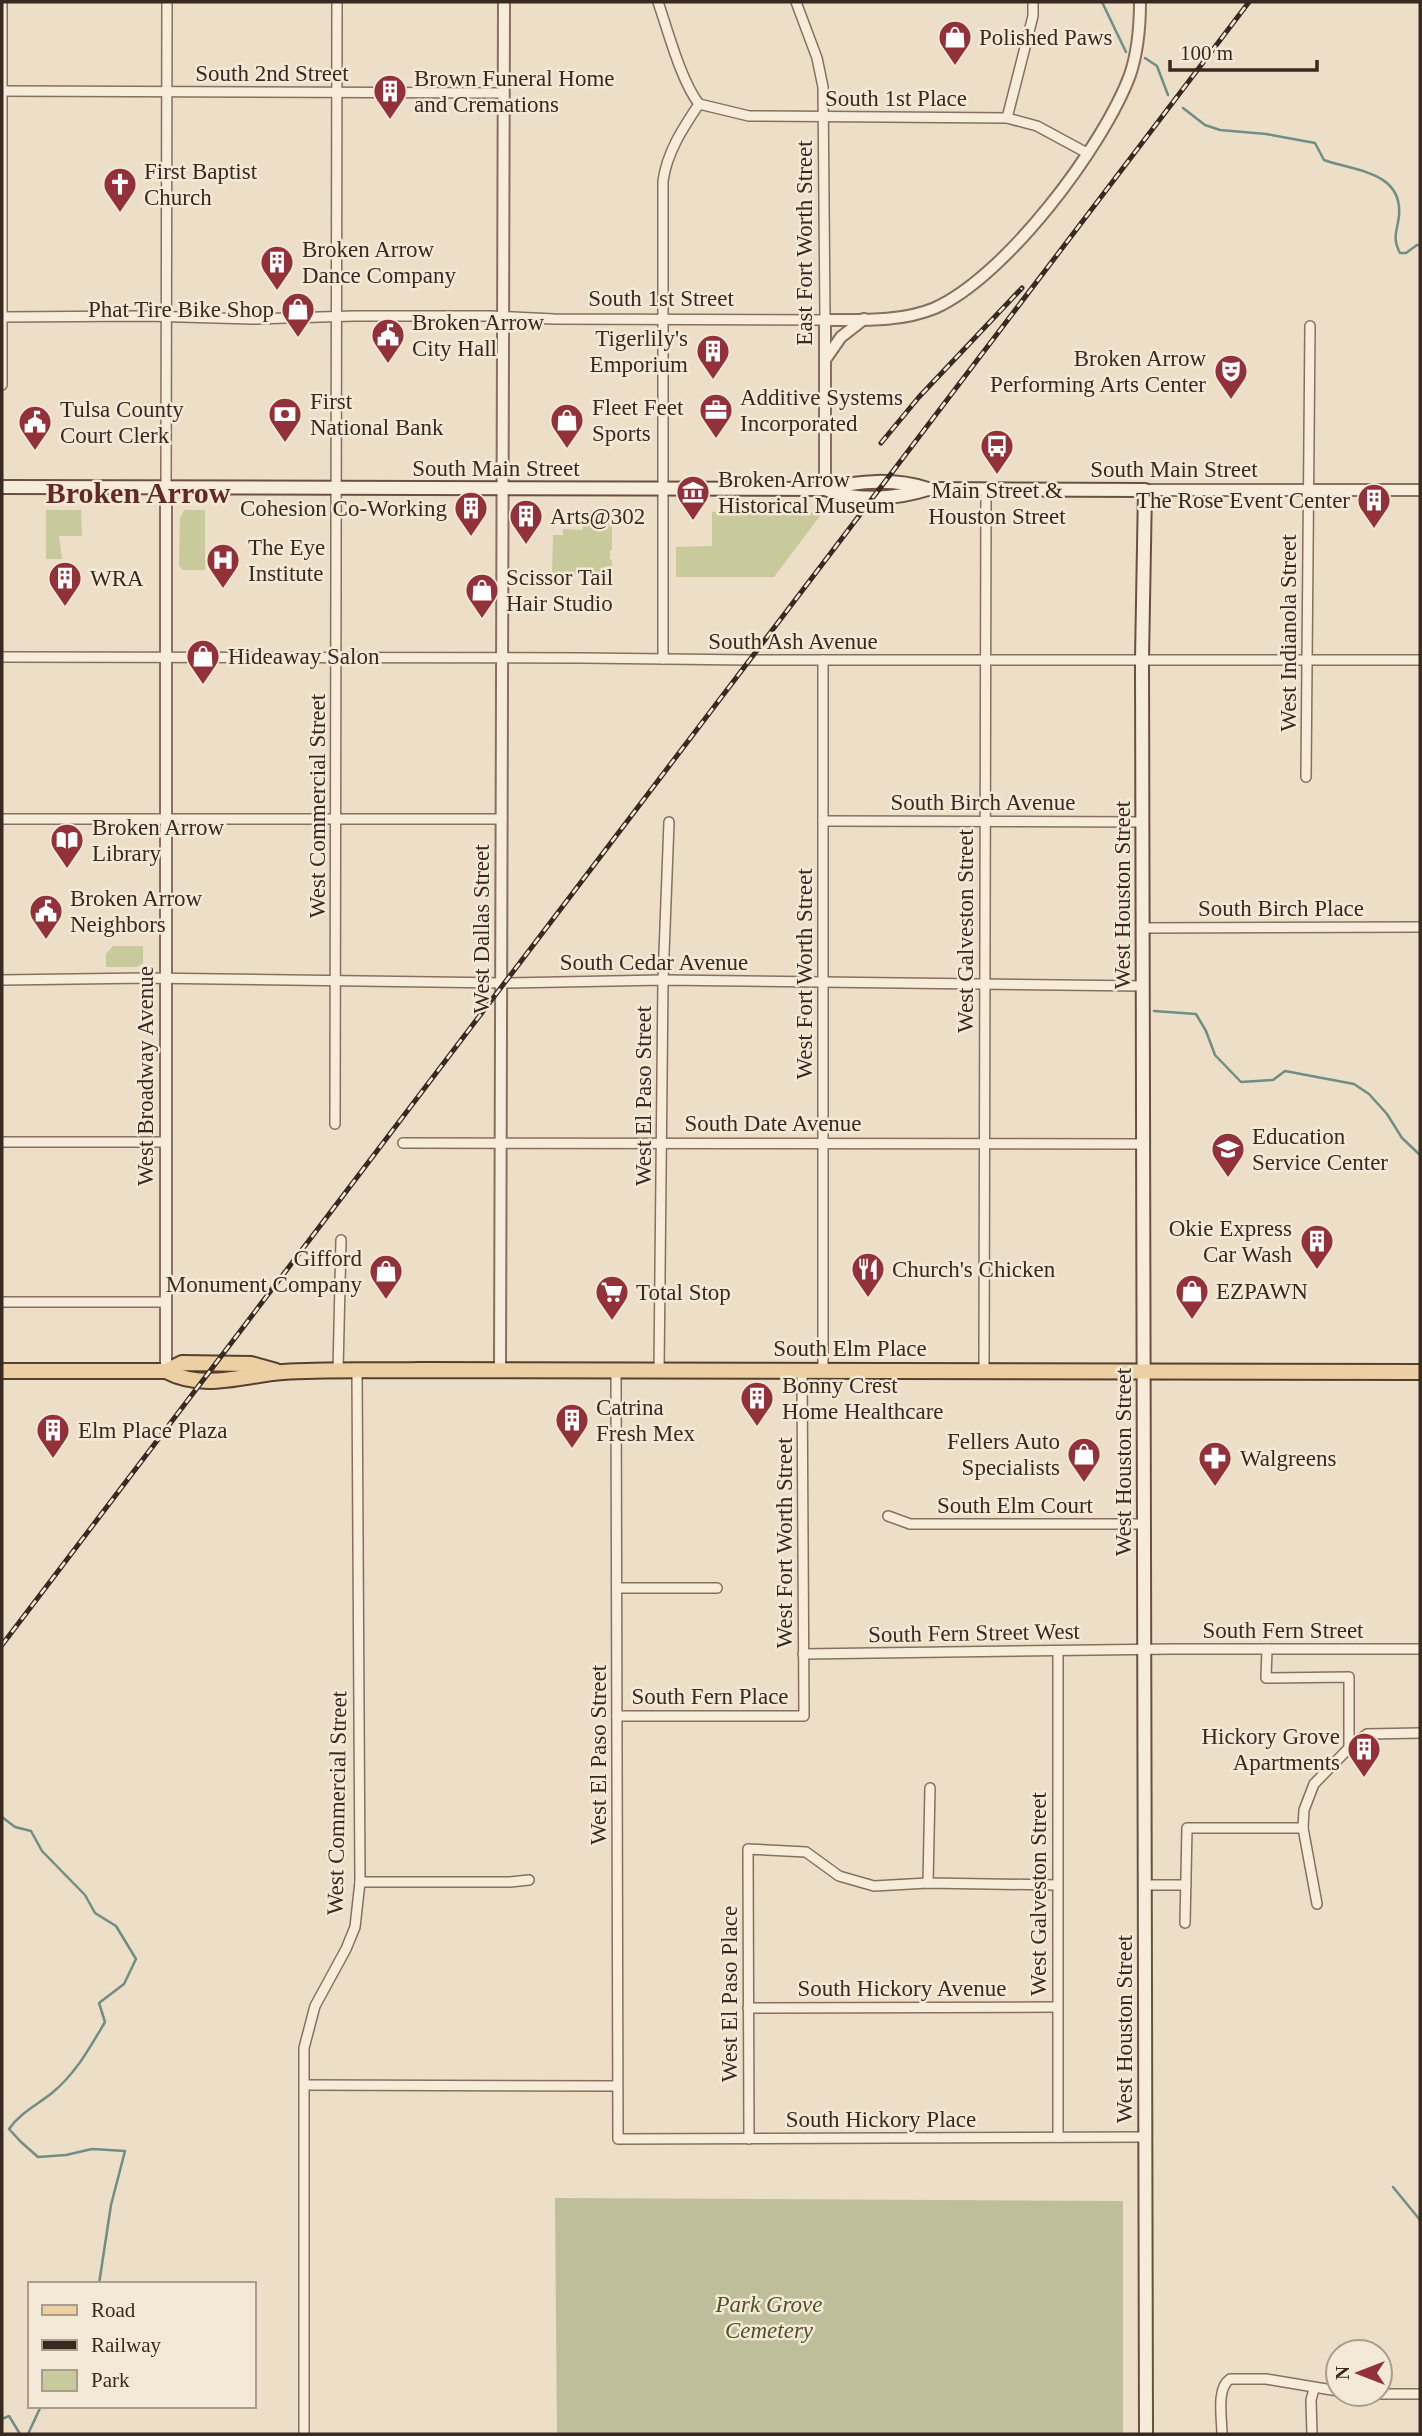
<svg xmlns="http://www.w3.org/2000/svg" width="1422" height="2436" viewBox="0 0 1422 2436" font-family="'Times New Roman',serif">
<rect width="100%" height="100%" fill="#ecdec7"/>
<g fill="#c8ca9c">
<polygon points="46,510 81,510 82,536 59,536 62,559 46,559"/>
<polygon points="184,510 205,510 205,570 183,570 179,566 180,518"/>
<polygon points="582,511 609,511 609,526 612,527 612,550 610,550 610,559 612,560 612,566 609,568 608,574 552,575 553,535 563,535 563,529 583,530"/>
<polygon points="712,512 823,512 774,577 676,577 676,547 712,546"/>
<polygon points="113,946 143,946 143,963 137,967 106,967 106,954"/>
</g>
<polygon fill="#bebf9a" points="555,2198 1123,2201 1123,2434 557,2434"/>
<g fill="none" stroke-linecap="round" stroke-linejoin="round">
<g stroke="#6f8e84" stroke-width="2.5">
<polyline points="1102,2 1126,52"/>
<polyline points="1145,58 1157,66 1168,95"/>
<path d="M 1183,108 L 1205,125 L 1220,130 L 1266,134 L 1315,143 L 1324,160 C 1354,171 1403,171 1399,216 C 1397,232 1392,238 1400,253 L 1406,253 L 1417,245 L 1420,245"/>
<polyline points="1154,1011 1196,1014 1206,1031 1215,1055 1241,1082 1273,1080 1285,1071 1354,1084 1369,1094 1387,1114 1402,1138 1420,1155"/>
<path d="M 2,1817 L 15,1827 L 31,1831 L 42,1851 L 85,1895 L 95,1913 L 116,1926 L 136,1959 L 124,1984 L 99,2003 L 105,2022 C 89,2049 76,2073 52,2093 C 37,2105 20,2113 9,2129 L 21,2142 L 38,2157 L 66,2155 L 92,2149 L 125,2151 L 111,2205 L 99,2284"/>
<polyline points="1393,2187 1420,2220"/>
<polyline points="2,2419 9,2416 20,2434"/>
<polyline points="28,2434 41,2406"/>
</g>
<defs>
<g id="minor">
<path d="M 658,2 C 668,31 681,81 699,104 C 683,128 667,152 663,181 L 663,659"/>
<polyline points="2,91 503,93"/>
<polyline points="699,104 749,116 1007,118 1037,126 1087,153"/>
<polyline points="1007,118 1033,16 1033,2"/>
<polyline points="2,317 146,316 252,319 354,316 490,316 554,319 825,320 823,87 817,58 796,2"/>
<polyline points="2,385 2,2"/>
<polyline points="166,487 167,2"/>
<polyline points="2,657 583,658 749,660 1420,660"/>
<polyline points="823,660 823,1371"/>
<polyline points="1306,777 1310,326"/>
<polyline points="2,819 502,819"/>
<polyline points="823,821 1143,822"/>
<polyline points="1143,928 1420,927"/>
<polyline points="2,980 146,978 504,983 663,980 1143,986"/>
<polyline points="335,1124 337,2"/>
<polyline points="2,1142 166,1142"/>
<polyline points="403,1143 1143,1144"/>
<polyline points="2,1302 166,1302"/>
<polyline points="338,1371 341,1240"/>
<polyline points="616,1371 618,2139 1145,2137"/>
<polyline points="659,1371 663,980 669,822"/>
<polyline points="984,1371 986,490"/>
<polyline points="888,1516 910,1524 1144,1524"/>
<polyline points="617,1588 717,1588"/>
<polyline points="1267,1649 1266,1678 1349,1677 1349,1748"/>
<polyline points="803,1654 1172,1649 1420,1649"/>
<polyline points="617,1716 804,1716 802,1371"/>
<polyline points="1303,1828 1304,1810 1314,1784 1349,1748 1367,1734 1420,1733"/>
<polyline points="360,1882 510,1882 529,1880"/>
<polyline points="928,1883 930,1788"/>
<polyline points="1145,1885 1186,1885"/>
<polyline points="1185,1923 1187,1828 1303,1828 1317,1904"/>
<polyline points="748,2008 1057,2007"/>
<polyline points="305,2085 617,2086"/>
<polyline points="1058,2137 1058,1651"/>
<polyline points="749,2139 748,1849 806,1852 839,1876 874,1886 928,1883 1057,1885"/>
<polyline points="1375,2394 1420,2394"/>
<polyline points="304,2434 304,2048 315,2006 346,1949 355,1927 360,1882 357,1371"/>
<path d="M 1222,2434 C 1222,2419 1216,2388 1230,2379 L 1266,2379 L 1338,2391"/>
<polyline points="1312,2434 1311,2400 1314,2389"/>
</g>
<g id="tertiary">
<polyline points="825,360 841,337 864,319"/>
<path d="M 825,489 L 825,320 C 861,320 902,322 935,308 C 1006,276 1103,147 1130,75 C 1138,51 1140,27 1140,2"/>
<polyline points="1145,490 1420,490"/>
<polyline points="500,1370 504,2"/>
<polyline points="166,1371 166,487"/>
</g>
<g id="secondary">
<path d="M 2,487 L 825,489 C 860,481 894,478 928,489"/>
<path d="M 825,489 C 855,502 897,499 928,489 L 1145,490 L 1142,659 L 1146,2434"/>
</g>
<g id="primary">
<polyline points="2,1371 166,1371 182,1363 251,1364 276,1371"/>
<path d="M 166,1371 C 204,1391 243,1375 283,1372 C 328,1369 374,1371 419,1370 L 1420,1372"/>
</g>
</defs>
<use href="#minor" stroke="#87705d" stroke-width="12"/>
<use href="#tertiary" stroke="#87705d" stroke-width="14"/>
<use href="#secondary" stroke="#695141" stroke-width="16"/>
<use href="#primary" stroke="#553f31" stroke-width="18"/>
<use href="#minor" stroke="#f7ecda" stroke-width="9"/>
<use href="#tertiary" stroke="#f7ecda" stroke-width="10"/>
<use href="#secondary" stroke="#f7ecda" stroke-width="12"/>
<use href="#primary" stroke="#eccfa2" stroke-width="14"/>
<defs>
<g id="rail">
<polyline points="881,443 919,397 1022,288"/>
<polyline points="2,1645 1249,2"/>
</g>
</defs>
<use href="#rail" stroke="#382a20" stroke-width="5"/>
<use href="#rail" stroke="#f4e9d6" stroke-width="2.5" stroke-dasharray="8" stroke-linecap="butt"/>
</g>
<defs>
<symbol id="shop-pin" viewBox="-11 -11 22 30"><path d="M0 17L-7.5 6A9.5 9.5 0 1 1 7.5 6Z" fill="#92313a" stroke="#f4e9d6"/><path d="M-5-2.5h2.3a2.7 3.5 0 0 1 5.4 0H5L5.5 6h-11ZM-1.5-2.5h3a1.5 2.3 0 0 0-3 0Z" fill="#fff"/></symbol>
<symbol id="building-pin" viewBox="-11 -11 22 30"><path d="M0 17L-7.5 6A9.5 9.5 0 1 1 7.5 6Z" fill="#92313a" stroke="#f4e9d6"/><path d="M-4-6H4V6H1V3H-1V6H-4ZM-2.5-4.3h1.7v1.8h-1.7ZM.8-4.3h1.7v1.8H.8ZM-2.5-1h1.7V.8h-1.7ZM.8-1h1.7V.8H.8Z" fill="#fff"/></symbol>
<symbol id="church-pin" viewBox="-11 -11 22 30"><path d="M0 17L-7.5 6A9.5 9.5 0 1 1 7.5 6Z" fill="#92313a" stroke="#f4e9d6"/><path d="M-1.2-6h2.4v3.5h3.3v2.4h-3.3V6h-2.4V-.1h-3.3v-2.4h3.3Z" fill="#fff"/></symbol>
<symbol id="civic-pin" viewBox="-11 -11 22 30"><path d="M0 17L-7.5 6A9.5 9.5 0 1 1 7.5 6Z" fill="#92313a" stroke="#f4e9d6"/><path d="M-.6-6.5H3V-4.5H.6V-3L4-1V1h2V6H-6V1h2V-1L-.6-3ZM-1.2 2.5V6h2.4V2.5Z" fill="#fff"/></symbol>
<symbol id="theatre-pin" viewBox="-11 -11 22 30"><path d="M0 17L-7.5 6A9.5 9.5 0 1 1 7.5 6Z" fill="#92313a" stroke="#f4e9d6"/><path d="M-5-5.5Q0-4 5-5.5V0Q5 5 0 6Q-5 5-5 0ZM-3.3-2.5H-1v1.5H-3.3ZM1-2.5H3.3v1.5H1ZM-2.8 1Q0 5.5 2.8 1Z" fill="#fff"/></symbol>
<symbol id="office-pin" viewBox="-11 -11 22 30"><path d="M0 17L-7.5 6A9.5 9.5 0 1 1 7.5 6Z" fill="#92313a" stroke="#f4e9d6"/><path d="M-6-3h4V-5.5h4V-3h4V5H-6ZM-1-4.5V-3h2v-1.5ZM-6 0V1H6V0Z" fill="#fff"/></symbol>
<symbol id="bank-pin" viewBox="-11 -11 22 30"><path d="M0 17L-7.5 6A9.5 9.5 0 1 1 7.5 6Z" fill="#92313a" stroke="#f4e9d6"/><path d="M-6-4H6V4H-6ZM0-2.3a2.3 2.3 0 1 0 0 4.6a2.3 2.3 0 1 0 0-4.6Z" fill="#fff"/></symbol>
<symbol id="bus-pin" viewBox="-11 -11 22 30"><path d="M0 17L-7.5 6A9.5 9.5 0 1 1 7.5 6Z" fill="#92313a" stroke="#f4e9d6"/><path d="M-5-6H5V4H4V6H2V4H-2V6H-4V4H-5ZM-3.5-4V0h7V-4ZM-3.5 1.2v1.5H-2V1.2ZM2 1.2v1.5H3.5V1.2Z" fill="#fff"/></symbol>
<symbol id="museum-pin" viewBox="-11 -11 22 30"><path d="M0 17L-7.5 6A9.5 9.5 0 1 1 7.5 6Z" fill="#92313a" stroke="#f4e9d6"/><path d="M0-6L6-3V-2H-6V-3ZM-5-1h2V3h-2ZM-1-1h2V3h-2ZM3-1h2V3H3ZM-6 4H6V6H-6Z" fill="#fff"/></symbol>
<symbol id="hospital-pin" viewBox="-11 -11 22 30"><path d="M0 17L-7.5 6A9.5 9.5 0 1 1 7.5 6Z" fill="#92313a" stroke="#f4e9d6"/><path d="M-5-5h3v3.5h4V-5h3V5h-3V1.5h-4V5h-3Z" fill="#fff"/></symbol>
<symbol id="library-pin" viewBox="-11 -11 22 30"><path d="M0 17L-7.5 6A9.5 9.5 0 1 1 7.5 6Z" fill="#92313a" stroke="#f4e9d6"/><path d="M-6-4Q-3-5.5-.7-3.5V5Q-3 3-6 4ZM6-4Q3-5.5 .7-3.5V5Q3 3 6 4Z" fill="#fff"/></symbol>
<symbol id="school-pin" viewBox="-11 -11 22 30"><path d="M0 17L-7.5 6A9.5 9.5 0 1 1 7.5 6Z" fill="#92313a" stroke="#f4e9d6"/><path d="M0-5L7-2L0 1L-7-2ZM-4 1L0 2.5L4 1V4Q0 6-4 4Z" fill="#fff"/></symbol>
<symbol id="restaurant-pin" viewBox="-11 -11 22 30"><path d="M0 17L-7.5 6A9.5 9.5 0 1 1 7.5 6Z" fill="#92313a" stroke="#f4e9d6"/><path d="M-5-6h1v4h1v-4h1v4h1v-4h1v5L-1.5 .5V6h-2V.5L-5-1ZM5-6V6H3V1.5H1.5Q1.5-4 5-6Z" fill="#fff"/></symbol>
<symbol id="supermarket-pin" viewBox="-11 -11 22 30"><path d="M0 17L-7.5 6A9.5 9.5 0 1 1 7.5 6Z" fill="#92313a" stroke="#f4e9d6"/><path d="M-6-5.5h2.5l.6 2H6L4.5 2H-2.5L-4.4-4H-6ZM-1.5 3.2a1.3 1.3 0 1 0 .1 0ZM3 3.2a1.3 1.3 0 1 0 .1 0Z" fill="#fff"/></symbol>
<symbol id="pharmacy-pin" viewBox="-11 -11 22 30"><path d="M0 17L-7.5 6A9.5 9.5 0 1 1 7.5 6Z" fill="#92313a" stroke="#f4e9d6"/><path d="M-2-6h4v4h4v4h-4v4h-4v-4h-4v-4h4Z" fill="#fff"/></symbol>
</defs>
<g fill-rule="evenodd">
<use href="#shop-pin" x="936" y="18" width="38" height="52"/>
<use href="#building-pin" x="371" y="72" width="38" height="52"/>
<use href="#church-pin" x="101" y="165" width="38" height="52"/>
<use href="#building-pin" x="258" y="243" width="38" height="52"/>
<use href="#shop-pin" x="279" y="290" width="38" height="52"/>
<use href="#civic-pin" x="369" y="316" width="38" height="52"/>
<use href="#building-pin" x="694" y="332" width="38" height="52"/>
<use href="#theatre-pin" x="1212" y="352" width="38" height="52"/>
<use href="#office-pin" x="697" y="391" width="38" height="52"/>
<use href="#bank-pin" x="266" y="395" width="38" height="52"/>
<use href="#shop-pin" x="548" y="401" width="38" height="52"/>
<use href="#civic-pin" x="16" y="403" width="38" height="52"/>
<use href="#bus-pin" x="978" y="427" width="38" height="52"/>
<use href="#museum-pin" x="674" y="473" width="38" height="52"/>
<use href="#building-pin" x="1355" y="481" width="38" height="52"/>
<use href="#building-pin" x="452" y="489" width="38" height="52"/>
<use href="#building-pin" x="507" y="497" width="38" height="52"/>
<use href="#hospital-pin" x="204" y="541" width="38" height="52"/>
<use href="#building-pin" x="46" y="559" width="38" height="52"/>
<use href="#shop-pin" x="463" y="571" width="38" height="52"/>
<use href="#shop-pin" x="184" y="637" width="38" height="52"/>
<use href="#library-pin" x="48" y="821" width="38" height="52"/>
<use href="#civic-pin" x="27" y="892" width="38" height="52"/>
<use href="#school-pin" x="1209" y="1130" width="38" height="52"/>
<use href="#building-pin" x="1298" y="1222" width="38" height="52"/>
<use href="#restaurant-pin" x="849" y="1250" width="38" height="52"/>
<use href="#shop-pin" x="367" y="1252" width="38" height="52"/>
<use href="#shop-pin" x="1173" y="1272" width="38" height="52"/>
<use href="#supermarket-pin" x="593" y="1273" width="38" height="52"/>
<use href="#building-pin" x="738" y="1379" width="38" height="52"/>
<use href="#building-pin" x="553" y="1401" width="38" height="52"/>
<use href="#building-pin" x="34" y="1411" width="38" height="52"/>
<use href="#shop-pin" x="1065" y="1435" width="38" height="52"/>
<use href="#pharmacy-pin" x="1196" y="1439" width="38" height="52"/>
<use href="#building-pin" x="1345" y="1730" width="38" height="52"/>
</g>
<g text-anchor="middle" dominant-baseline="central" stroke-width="5" stroke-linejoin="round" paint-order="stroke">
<g font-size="23" fill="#382a20" stroke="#f4e9d6" text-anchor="start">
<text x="979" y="37">Polished Paws</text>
<text x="414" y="78">Brown Funeral Home<tspan x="414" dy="26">and Cremations</tspan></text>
<text x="144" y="171">First Baptist<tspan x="144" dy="26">Church</tspan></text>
<text x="302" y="249">Broken Arrow<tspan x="302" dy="26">Dance Company</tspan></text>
<text x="274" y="309" text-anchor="end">Phat Tire Bike Shop</text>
<text x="412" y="322">Broken Arrow<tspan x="412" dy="26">City Hall</tspan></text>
<text x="688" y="338" text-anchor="end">Tigerlily's<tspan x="688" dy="26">Emporium</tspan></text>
<text x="1206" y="358" text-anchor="end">Broken Arrow<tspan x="1206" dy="26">Performing Arts Center</tspan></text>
<text x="740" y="397">Additive Systems<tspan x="740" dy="26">Incorporated</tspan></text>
<text x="310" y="401">First<tspan x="310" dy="26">National Bank</tspan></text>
<text x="592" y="407">Fleet Feet<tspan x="592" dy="26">Sports</tspan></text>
<text x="60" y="409">Tulsa County<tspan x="60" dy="26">Court Clerk</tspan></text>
<text x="718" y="479">Broken Arrow<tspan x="718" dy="26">Historical Museum</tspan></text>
<text x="997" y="490" text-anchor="middle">Main Street &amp;<tspan x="997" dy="26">Houston Street</tspan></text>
<text x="1350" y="500" text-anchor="end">The Rose Event Center</text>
<text x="447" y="508" text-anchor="end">Cohesion Co-Working</text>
<text x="550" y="516">Arts@302</text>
<text x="248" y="547">The Eye<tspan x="248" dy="26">Institute</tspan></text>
<text x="506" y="577">Scissor Tail<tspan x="506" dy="26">Hair Studio</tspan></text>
<text x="90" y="578">WRA</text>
<text x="228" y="656">Hideaway Salon</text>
<text x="92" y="827">Broken Arrow<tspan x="92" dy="26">Library</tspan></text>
<text x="70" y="898">Broken Arrow<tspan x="70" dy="26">Neighbors</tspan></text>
<text x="1252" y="1136">Education<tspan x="1252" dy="26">Service Center</tspan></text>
<text x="1292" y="1228" text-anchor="end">Okie Express<tspan x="1292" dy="26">Car Wash</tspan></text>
<text x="362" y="1258" text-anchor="end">Gifford<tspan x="362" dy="26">Monument Company</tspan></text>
<text x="892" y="1269">Church's Chicken</text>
<text x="1216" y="1291">EZPAWN</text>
<text x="636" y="1292">Total Stop</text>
<text x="782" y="1385">Bonny Crest<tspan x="782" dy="26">Home Healthcare</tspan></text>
<text x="596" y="1407">Catrina<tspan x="596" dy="26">Fresh Mex</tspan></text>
<text x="78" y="1430">Elm Place Plaza</text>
<text x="1060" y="1441" text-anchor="end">Fellers Auto<tspan x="1060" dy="26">Specialists</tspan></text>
<text x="1240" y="1458">Walgreens</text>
<text x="1340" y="1736" text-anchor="end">Hickory Grove<tspan x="1340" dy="26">Apartments</tspan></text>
</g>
<g font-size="23" fill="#382a20" stroke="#f4e9d6">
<text x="272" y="73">South 2nd Street</text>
<text x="896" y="98">South 1st Place</text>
<text transform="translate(804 243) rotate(-90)">East Fort Worth Street</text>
<text x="661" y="298">South 1st Street</text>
<text x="496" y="468">South Main Street</text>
<text x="1174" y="469">South Main Street</text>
<text transform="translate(1288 633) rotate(-90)">West Indianola Street</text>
<text x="793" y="641">South Ash Avenue</text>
<text x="983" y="802">South Birch Avenue</text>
<text transform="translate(317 806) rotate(-90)">West Commercial Street</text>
<text transform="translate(1122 895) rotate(-90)">West Houston Street</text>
<text x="1281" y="908">South Birch Place</text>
<text transform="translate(481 929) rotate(-90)">West Dallas Street</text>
<text transform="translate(965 931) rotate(-90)">West Galveston Street</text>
<text x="654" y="962">South Cedar Avenue</text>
<text transform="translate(804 974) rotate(-90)">West Fort Worth Street</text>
<text transform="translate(145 1076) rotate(-90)">West Broadway Avenue</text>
<text transform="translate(643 1096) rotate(-90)">West El Paso Street</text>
<text x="773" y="1123">South Date Avenue</text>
<text x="850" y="1348">South Elm Place</text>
<text transform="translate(1123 1462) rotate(-90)">West Houston Street</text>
<text x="1015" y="1505">South Elm Court</text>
<text transform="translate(784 1543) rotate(-90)">West Fort Worth Street</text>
<text x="1283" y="1630">South Fern Street</text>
<text transform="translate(974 1633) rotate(-1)">South Fern Street West</text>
<text x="710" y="1696">South Fern Place</text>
<text transform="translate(598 1755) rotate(-90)">West El Paso Street</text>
<text transform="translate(337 1803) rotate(-89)">West Commercial Street</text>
<text transform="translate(1038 1894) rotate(-90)">West Galveston Street</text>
<text x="902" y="1988">South Hickory Avenue</text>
<text transform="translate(729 1994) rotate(-90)">West El Paso Place</text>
<text transform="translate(1124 2029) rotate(-90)">West Houston Street</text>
<text x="881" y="2119">South Hickory Place</text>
</g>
<g font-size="23" font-style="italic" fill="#4c5328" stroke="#f4e9d6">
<text x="769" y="2304">Park Grove<tspan x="769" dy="26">Cemetery</tspan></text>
</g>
<g font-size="30" font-weight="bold" fill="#622a22" stroke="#f4e9d6">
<text x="138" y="492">Broken Arrow</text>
</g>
</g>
<rect width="1422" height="2436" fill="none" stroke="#382a20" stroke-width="7"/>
<rect x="28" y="2282" width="228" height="126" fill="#f4e9d6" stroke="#a99d8d" stroke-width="2"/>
<rect x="42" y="2305" width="35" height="10" fill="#eccfa2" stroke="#a99d8d" stroke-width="2"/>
<text x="91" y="2317" font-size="21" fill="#382a20">Road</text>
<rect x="42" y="2340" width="35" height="10" fill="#382a20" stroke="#a99d8d" stroke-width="2"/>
<text x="91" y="2352" font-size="21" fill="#382a20">Railway</text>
<rect x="42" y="2370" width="35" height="21" fill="#c8ca9c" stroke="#a99d8d" stroke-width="2"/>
<text x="91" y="2387" font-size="21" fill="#382a20">Park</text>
<g transform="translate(1359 2373) rotate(270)"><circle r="33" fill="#f4e9d6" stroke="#a99d8d" stroke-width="2"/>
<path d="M0-5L12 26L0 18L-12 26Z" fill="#92313a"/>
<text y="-10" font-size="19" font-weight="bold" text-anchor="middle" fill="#382a20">N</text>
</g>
<path d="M1170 60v10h147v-10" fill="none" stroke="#382a20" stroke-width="3.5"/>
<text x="1180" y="60" font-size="21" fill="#382a20" stroke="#f4e9d6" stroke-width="5" paint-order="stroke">100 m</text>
</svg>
